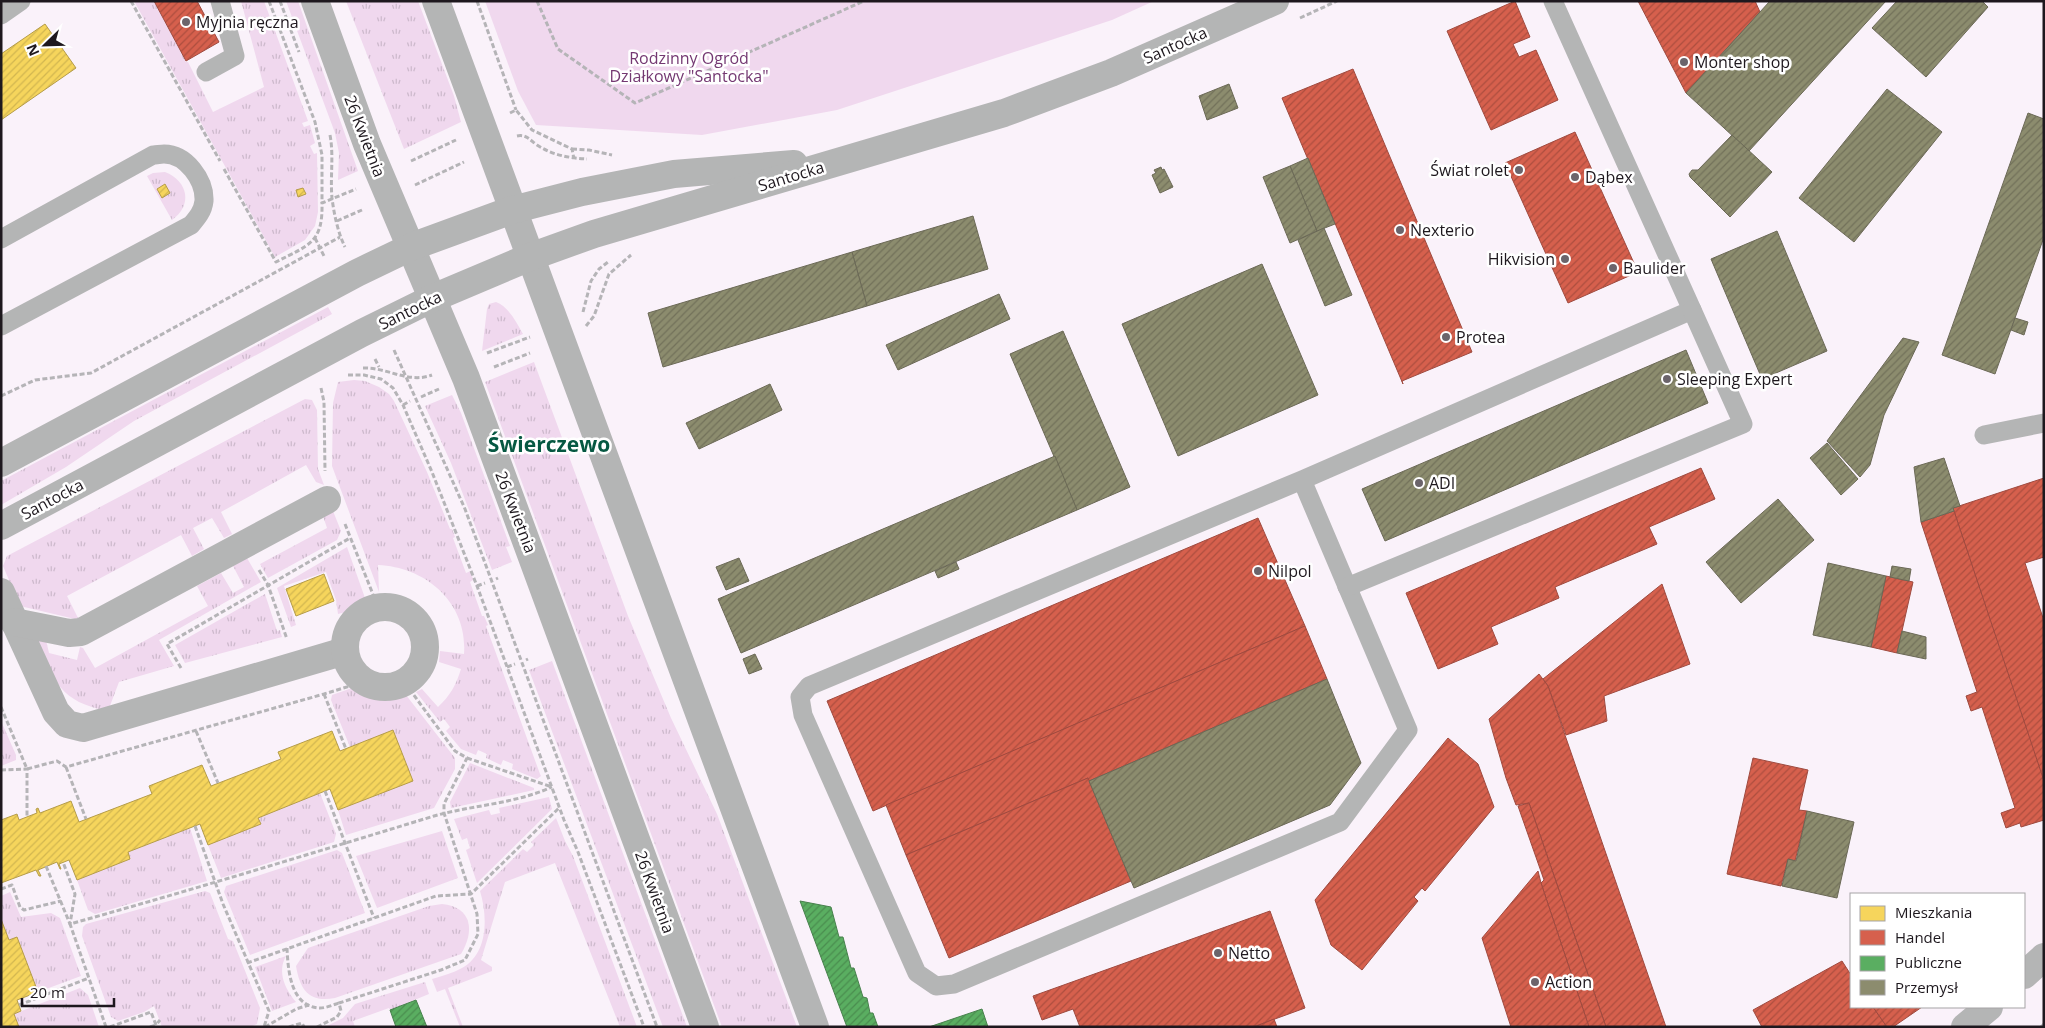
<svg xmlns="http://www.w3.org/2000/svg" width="2045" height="1028" viewBox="0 0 2045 1028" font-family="'Open Sans',sans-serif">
<defs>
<pattern id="grass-tufts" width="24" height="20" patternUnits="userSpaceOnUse" patternTransform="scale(1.25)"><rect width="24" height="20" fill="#f0d8ee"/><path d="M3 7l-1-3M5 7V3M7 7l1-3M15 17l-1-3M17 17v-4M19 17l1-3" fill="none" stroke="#cdb9cc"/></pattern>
<pattern id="homes-hatch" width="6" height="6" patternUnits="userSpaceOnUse" patternTransform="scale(1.25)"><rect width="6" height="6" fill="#f6d55c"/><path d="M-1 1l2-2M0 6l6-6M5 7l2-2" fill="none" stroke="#d2b650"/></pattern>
<pattern id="shops-hatch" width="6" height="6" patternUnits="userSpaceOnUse" patternTransform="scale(1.25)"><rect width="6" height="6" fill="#d6604d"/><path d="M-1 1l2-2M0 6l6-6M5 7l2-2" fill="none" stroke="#ad4e3f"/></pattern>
<pattern id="public-hatch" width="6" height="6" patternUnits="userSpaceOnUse" patternTransform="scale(1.25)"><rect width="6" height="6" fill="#5aae61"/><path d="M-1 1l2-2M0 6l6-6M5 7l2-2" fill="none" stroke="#4a8d4f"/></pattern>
<pattern id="industry-hatch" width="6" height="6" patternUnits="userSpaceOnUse" patternTransform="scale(1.25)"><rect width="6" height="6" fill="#8c8c6e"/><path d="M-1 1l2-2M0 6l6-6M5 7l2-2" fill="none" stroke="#72715a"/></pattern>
</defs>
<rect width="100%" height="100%" fill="#faf2fa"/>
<g fill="url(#grass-tufts)">
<polygon points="134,1 154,1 186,62 188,62 213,112 264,87 241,1 264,1 308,121 302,123 304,127 310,125 315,143 310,146 314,154 317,153 318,212 315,226 305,240 275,257"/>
<polygon points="286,1 298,1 358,171 338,180 339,153 335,133"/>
<polygon points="346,1 418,1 454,96 461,122 404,149"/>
<path d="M 165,172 C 188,181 193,205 172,220 L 147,176 L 153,173 Z"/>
<path d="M 496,302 C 508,306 517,323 523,334 L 482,351 L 487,309 L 489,304 Z"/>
<polygon points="328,307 332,314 134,421 66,467 1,505 1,481"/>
<polygon points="534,362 628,616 671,718 717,814 797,1027 722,1027 485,382"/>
<path d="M 354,380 L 365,381 L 379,387 L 389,394 L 394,401 L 427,472 L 450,529 L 452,529 L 455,537 L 453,538 L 466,573 L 471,571 L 473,580 L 470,582 L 482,616 L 484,616 L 488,625 L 486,626 L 540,774 L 541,776 L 537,779 L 512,769 L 513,764 L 503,760 L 501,765 L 486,758 L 487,754 L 478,750 L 476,755 L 461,749 L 446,731 L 450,727 L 444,719 L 440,722 L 416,692 L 422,689 L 438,707 C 450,696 456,685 461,669 L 439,662 L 440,651 L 464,654 C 468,603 426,567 378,565 L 379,592 L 332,466 L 333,403 L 338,382 Z"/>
<polygon points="452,395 461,413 510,546 506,547 512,562 492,570 451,463 425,406"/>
<polygon points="305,399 312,400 317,410 318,469 324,485 316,482 306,465 221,512 232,534 224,538 212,518 193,528 204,549 192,556 181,535 67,596 78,618 75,619 20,606 3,566 7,556"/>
<polygon points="333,511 341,531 337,540 268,578 260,564 327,528 323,516"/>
<polygon points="347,547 365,598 346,612 338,614 336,600 326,572 284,586 296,625 291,627 277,588"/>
<path d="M 247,558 L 261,582 L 159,640 L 174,666 L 119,682 L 108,711 C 60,702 54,681 36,640 L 46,640 L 49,653 L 77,660 L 80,647 L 83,648 L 95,668 L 208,606 L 197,586 L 221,573 L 233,593 L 244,587 L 233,566 Z"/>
<polygon points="265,594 277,631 280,630 282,637 185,663 175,645"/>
<polygon points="552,661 687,1027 663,1027 529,670"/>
<path d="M 352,688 C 367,702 388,699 406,695 L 455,758 L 455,769 L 434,808 L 346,835 L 338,810 L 412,781 L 350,747 L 331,700 L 332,695 Z"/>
<polygon points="1,721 16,755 16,760 1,766"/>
<polygon points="470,763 534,788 534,790 451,808 450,802"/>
<polygon points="320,793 336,834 334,842 221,878 208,845 260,824 258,818"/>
<polygon points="549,797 552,809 477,883 466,850 470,848 467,838 462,840 454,819 489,810 491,815 500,813 499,808"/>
<path d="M 556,818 L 565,841 L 573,856 L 637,1027 L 620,1027 L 555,863 L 505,882 L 481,960 L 492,967 L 492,971 L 448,988 L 463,1027 L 460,1027 L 445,989 L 437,992 L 432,979 C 442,976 453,973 462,968 C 488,954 488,917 480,891 L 523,849 L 527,852 L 534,845 L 531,842 Z"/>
<polygon points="190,828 207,881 95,914 88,910 77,880 130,859 128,852"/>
<polygon points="442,831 458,878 377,908 356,856"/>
<polygon points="337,850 342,853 365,913 250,955 224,892 226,886"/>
<polygon points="205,891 210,893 228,939 233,941 260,1008 257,1024 250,1027 162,1027 154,1006 144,1012 118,1021 111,1017 82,936 83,927 86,924"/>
<polygon points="10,892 21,917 51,913 60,918 81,976 38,992 17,938 9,940 1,919 1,896"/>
<path d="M 442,904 C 472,907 475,931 461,954 L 335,998 C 309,1003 300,990 296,966 L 308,948 L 429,906 Z"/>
<path d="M 286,956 C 277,972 285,989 296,1002 L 272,1011 L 255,967 Z"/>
<polygon points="425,982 429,994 390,1010 389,1008 353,1021 355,1027 325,1027 343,1018 355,1004"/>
<polygon points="80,988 88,995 99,1027 19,1027 14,1014"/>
</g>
<polygon fill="#f0d8ee" points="485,1 1154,1 1112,20 837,110 702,135 536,125 518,91"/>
<g fill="url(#homes-hatch)" stroke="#b59c49">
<polygon points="45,24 76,68 1,120 1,54"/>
<polygon points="165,184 170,193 162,198 157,189"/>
<polygon points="303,188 306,194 298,197 296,190"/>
<polygon points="324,574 334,601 296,616 286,589"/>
<polygon points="393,730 413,781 338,810 330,789 258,818 261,824 208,845 200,824 128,852 130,859 77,880 69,860 59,864 61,869 60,869 57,862 38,870 41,876 39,876 36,870 1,883 1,820 17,814 19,820 37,813 36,809 38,808 40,813 71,801 79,822 152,794 149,786 202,765 211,786 281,759 278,752 332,731 340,751"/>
<polygon points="1,919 9,940 17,937 38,992 17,1000 21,1011 14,1014 19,1027 1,1027"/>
</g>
<g fill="url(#shops-hatch)" stroke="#9f4a3f">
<polygon points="154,1 197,1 219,42 186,61"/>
<polygon points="1515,1 1530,37 1513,44 1519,57 1536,50 1558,100 1491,130 1447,31"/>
<polygon points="1638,1 1755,1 1760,12 1686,93"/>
<polygon points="1353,69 1472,352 1402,381 1403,384 1282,98"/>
<polygon points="1575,132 1638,272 1568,303 1505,163"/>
<polygon points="1701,468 1715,499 1649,527 1657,544 1555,587 1559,598 1491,627 1498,644 1438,669 1406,593"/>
<polygon points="2044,478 2044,557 2025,563 2044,621 2043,782 1953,508"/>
<polygon points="1954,511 2044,781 2044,820 2021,827 2020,823 2006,828 2001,813 2015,808 1982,707 1971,711 1966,696 1977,692 1921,522"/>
<polygon points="1258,518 1305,626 873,811 827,701"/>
<polygon points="1886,576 1913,582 1897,653 1871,647"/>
<polygon points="1662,584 1690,664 1604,696 1607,721 1566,735 1548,686 1543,679"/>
<polygon points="1305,626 1327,679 1089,781 1088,778 906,855 886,805"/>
<polygon points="1539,674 1548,686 1666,1027 1606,1027 1529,803 1516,805 1506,778 1489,719"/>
<polygon points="1448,738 1478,764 1494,807 1425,891 1422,888 1414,897 1418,901 1362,970 1331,945 1315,900"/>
<polygon points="1753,758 1808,770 1799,810 1807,811 1795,861 1788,859 1781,886 1727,874"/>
<polygon points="1088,778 1131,881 949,958 906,855"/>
<polygon points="1529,803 1606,1027 1589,1027 1541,883 1544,880 1518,806"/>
<polygon points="1538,871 1541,883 1589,1027 1511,1027 1482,938"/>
<polygon points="1270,911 1305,1008 1253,1027 1080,1027 1073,1009 1042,1020 1033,996"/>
<polygon points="1842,961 1851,975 1851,1007 1873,1007 1887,1027 1762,1027 1753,1010"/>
<polygon points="1873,1007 1922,1007 1893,1027 1887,1027"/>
<polygon points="1274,1019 1277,1027 1257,1027 1257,1026"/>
</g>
<g fill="url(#public-hatch)" stroke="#48814d">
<polygon points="800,901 831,907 839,937 843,937 851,968 854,968 863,997 867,998 870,1013 873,1013 878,1027 847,1027"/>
<polygon points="416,1000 427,1027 396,1027 390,1010"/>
<polygon points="982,1009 988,1027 929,1027"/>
</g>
<g fill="url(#industry-hatch)" stroke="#6b6956">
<polygon points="1770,1 1886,1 1749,151 1686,93"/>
<polygon points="1897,1 1982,1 1988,7 1926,77 1872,28"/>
<polygon points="1229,84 1238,108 1207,120 1199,96"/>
<polygon points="1887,89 1942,132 1854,242 1799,198"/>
<polygon points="2028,113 2044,119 2044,237 1995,374 1942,355"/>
<polygon points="1732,135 1772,172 1730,217 1690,177 1689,174 1692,170 1698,170"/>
<polygon points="1308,158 1335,224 1317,231 1290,166"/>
<polygon points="1290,166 1317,231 1290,243 1263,177"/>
<polygon points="1161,167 1162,170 1164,169 1173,187 1160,193 1152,175 1156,173 1154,170"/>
<polygon points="973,216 988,269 867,306 852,252"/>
<polygon points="1324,228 1352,295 1325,306 1298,240"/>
<polygon points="1777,231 1827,351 1762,379 1711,259"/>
<polygon points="852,252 867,306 663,367 648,313"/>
<polygon points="1262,264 1318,395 1178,456 1122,324"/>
<polygon points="999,294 1010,319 898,370 886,345"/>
<polygon points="2015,318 2028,322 2024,335 2011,330"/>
<polygon points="1063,331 1130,487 1077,510 1010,354"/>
<polygon points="1903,338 1919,342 1884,415 1870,465 1860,477 1827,441"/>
<polygon points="1686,350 1708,403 1385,541 1362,489"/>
<polygon points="770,384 782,410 699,449 686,423"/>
<polygon points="1827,443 1858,479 1841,495 1810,458"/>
<polygon points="1055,456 1077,510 741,653 718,599"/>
<polygon points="1944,458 1960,506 1953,508 1954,511 1921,522 1914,467"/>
<polygon points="1778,499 1814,540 1741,603 1706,562"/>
<polygon points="739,558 749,581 726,590 716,567"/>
<polygon points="956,562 959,569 938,578 935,571"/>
<polygon points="1828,563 1886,576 1871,647 1813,635"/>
<polygon points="1892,566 1911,569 1909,581 1890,577"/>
<polygon points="1902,631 1926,637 1926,659 1897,653"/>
<polygon points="755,654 762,669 749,674 743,659"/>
<polygon points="1327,679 1361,763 1330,805 1134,888 1089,781"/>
<polygon points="1807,811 1854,822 1837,898 1782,886 1788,859 1796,861"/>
</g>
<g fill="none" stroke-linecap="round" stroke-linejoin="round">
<g stroke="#b5b4b7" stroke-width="3" stroke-dasharray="5 2.5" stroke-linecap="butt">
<polyline points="131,1 220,161"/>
<polyline points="269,1 315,122 322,155 322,203"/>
<polyline points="280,1 299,52"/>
<polyline points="477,1 516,110"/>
<polyline points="537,1 558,49 635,103 864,1"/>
<polyline points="1300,18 1337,1"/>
<polyline points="510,113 516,110 532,130 572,149 574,159"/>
<path d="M 330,135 C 334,156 330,177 332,198 C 334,214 338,233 345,247"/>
<path d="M 517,136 C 526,134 530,140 537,145 C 552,155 569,158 587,159"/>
<polyline points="572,149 589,150 612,155"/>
<polyline points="411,161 456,140"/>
<path d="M 224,169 L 276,262 C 309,245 323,243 322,203 L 356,189"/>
<polyline points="415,185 464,162"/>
<polyline points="337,221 362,210"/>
<polyline points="315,238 325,258"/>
<polyline points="583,312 591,281 599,269 608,262"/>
<polyline points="586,326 594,316 609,274 631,255"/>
<polyline points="394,350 465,509 657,1027"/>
<polyline points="487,353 530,337"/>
<polyline points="375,359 379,367"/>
<polyline points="494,367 530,353"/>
<path d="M 363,368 C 387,367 408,384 432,375"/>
<polyline points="348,375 364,375 381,379 393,388 403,405 432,472 477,586 564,820 578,852 644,1027"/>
<polyline points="321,388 324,402 325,471"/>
<polyline points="1,396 35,380 91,373 340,237"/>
<polyline points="421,397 439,389"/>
<polyline points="403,405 410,401"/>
<polyline points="345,524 378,607"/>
<polyline points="259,570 268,585 287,639"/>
<polyline points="496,579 498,578"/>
<polyline points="477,586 485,583"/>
<polyline points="526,660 528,659"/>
<polyline points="507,667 515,664"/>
<polyline points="181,668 167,644 350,538"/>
<polyline points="324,694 346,749"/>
<polyline points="1,707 27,769 57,761 66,767 324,694 350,686 357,680"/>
<polyline points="196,731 218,783"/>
<polyline points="467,758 552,787"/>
<polyline points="66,767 86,819"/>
<polyline points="1,770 27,769 27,817"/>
<polyline points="325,791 374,918"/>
<polyline points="195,826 223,904 269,1011 264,1027"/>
<polyline points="46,866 70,924 75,894 63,862"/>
<polyline points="1,889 12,885 20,907 24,910 61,901"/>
<path d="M 287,948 C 288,969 290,1007 320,1008 C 326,1008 333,1005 339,1003"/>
<polyline points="247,963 436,896 471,894 559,808"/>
<polyline points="19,1005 89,978"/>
<path d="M 106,1027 L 70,924 C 192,890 313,853 434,816 C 473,805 514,804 552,787"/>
<polyline points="110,1027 151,1012 156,1025 160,1020"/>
<polyline points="150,1027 156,1025 156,1027"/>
<polyline points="265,1027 296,1009 309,1005"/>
<polyline points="289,1027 302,1023 304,1027"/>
<polyline points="317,1027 337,1017 341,1011 339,1003 441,970 465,960 478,934 477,914 444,813 444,804 467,758 455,751 413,694 407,681"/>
<polyline points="2041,1027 2044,1024"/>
</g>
<g stroke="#b4b5b5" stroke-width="19">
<polyline points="1,15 21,1"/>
<polyline points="206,72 235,56 220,1"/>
<path d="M 1,239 L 153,155 C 156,155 161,154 164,154 C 186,154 205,180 204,201 C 203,211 197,218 191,225 L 1,326"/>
<polyline points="1984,435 2044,423"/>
<polyline points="1302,480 1408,730 1340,822 954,984 936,986 917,973 803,715 800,697 809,686 1302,480 1692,310 1553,1"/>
<polyline points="1347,587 1743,424 1692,310"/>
</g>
<g stroke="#b4b5b5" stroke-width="28">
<polyline points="1,592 56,712 67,724 83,728 345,651"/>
<circle cx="385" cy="647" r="40"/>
<polyline points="14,622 69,633 81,632 327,500"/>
<polyline points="2024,975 2044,957"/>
<polyline points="1965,1027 1989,1007"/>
</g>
<g stroke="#b4b5b5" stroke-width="28">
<polyline points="315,1 367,144 466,378 705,1027"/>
<polyline points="436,1 815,1027"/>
<polyline points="1,463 357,273 411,247 512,210 582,192 674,174 794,164"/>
<polyline points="1,526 362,333 433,298 530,257 594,234 1004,113 1111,73 1275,1"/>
</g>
</g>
<g fill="#6b646b" stroke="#fff" stroke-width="2">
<circle cx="186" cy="22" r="5"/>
<circle cx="1684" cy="62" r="5"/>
<circle cx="1519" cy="170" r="5"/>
<circle cx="1575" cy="177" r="5"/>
<circle cx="1400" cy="230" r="5"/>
<circle cx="1565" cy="259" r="5"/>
<circle cx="1613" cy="268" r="5"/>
<circle cx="1446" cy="337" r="5"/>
<circle cx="1667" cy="379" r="5"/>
<circle cx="1419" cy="483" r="5"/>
<circle cx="1258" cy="571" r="5"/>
<circle cx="1218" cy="953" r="5"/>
<circle cx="1535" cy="982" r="5"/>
</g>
<g text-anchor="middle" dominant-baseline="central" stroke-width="5" stroke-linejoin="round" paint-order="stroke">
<g font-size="16" fill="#1e181e" stroke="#fff" text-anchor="start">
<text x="196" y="22">Myjnia ręczna</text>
<text x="1694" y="62">Monter shop</text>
<text x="1509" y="170" text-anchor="end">Świat rolet</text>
<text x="1585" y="177">Dąbex</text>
<text x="1410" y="230">Nexterio</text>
<text x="1555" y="259" text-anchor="end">Hikvision</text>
<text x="1623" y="268">Baulider</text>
<text x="1456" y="337">Protea</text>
<text x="1677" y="379">Sleeping Expert</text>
<text x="1429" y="483">ADI</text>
<text x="1268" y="571">Nilpol</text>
<text x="1228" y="953">Netto</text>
<text x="1545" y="982">Action</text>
</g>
<g font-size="16" fill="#1e181e" stroke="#fff">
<text transform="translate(1175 45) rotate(-24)">Santocka</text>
<text transform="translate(365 136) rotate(69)">26 Kwietnia</text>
<text transform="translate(791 176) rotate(-17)">Santocka</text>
<text transform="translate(410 310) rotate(-26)">Santocka</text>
<text transform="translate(52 499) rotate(-28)">Santocka</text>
<text transform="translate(516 512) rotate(69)">26 Kwietnia</text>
<text transform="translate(655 892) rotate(70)">26 Kwietnia</text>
</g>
<g font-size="16" fill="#743872" stroke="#fff">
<text x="689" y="58">Rodzinny Ogród<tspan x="689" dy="18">Działkowy "Santocka"</tspan></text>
</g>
<g font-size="21" font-weight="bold" fill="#065842" stroke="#fff">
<text x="549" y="444">Świerczewo</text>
</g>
</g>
<rect width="2045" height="1028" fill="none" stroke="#1e181e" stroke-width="5"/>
<rect x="1850" y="893" width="175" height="115" fill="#ffffff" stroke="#a5a3a5"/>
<rect x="1860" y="906" width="25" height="15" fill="#f6d55c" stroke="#a5a3a5"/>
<text x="1895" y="918" font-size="15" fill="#1e181e">Mieszkania</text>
<rect x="1860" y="930" width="25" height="15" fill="#d6604d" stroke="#a5a3a5"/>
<text x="1895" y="943" font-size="15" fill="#1e181e">Handel</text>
<rect x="1860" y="956" width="25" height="15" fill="#5aae61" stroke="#a5a3a5"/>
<text x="1895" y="968" font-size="15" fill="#1e181e">Publiczne</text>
<rect x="1860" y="980" width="25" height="15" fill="#8c8c6e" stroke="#a5a3a5"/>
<text x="1895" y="993" font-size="15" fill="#1e181e">Przemysł</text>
<g transform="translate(45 45) rotate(247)" stroke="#ffffff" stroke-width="4" paint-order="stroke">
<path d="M0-4L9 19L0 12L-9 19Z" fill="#1e181e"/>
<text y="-8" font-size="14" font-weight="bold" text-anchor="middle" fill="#1e181e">N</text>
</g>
<path d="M22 998v8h92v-8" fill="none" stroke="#1e181e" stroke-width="2.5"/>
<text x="30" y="998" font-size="15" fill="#1e181e" stroke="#ffffff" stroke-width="4" paint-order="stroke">20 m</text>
</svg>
